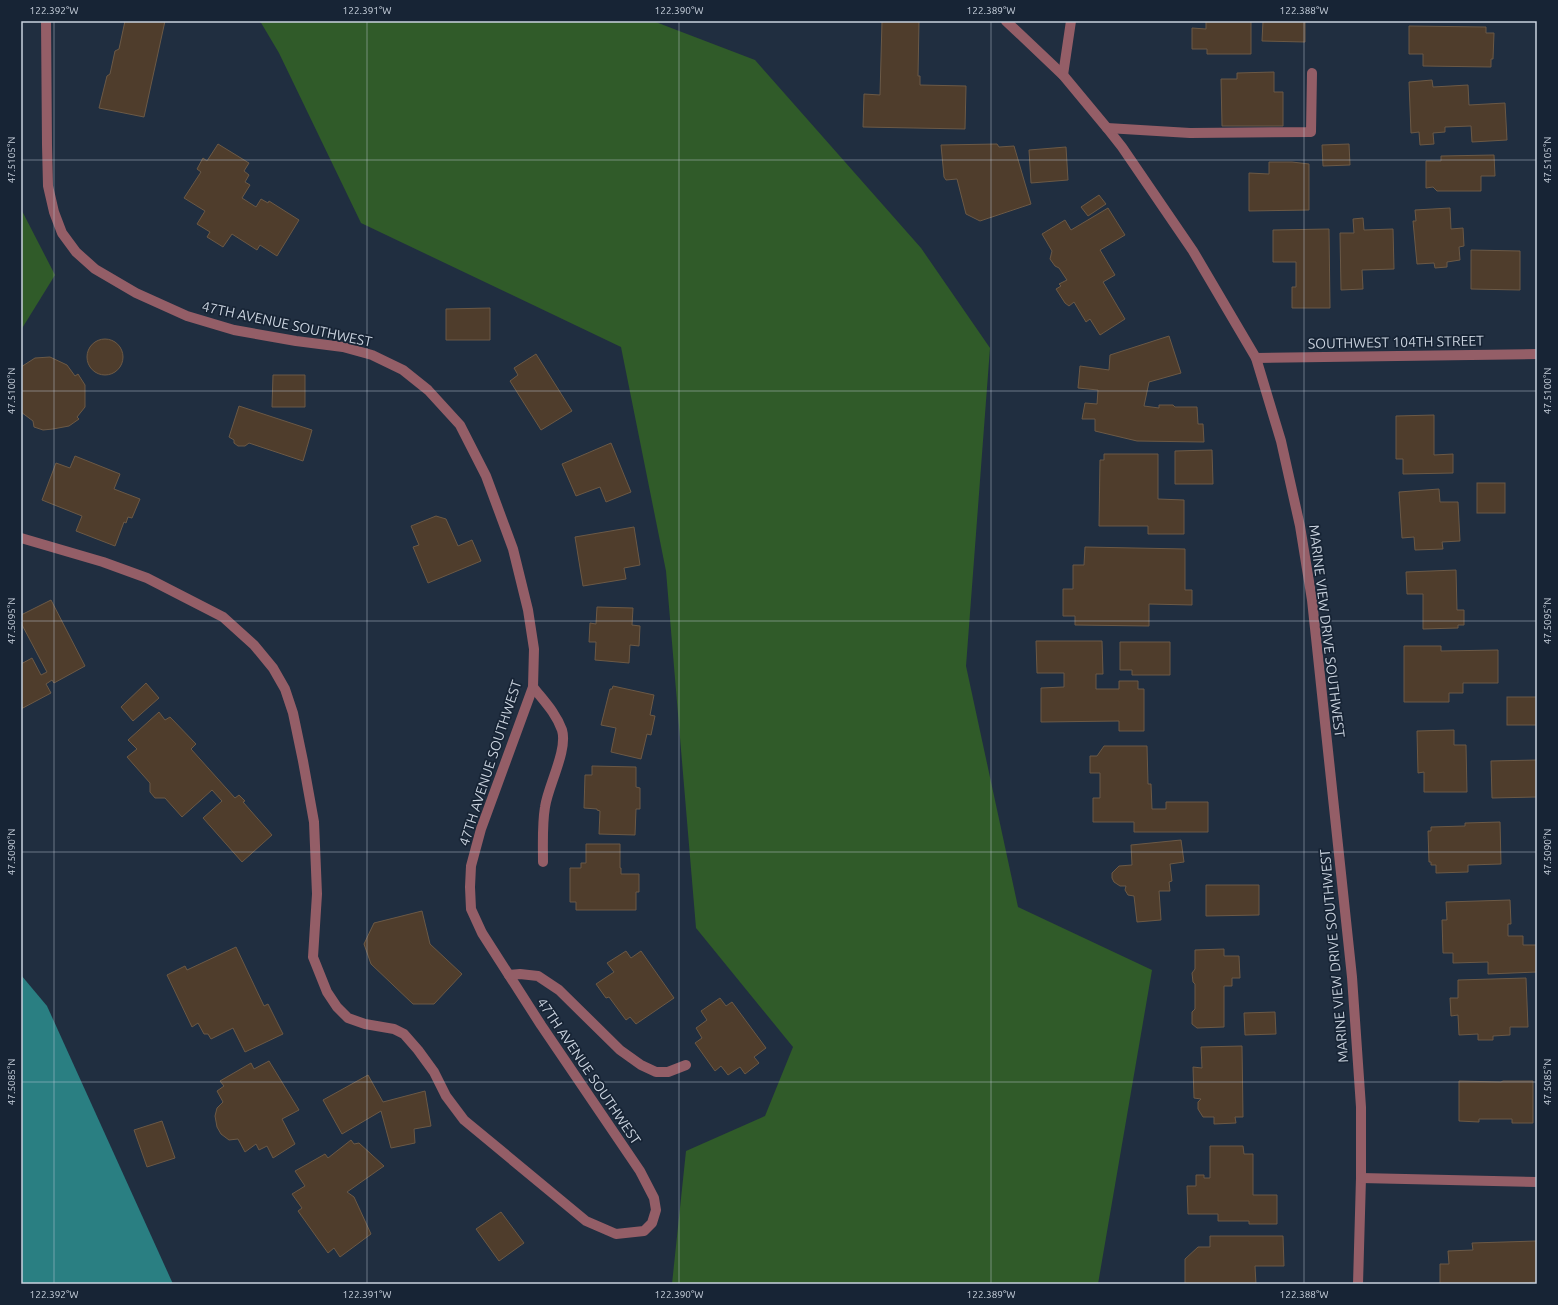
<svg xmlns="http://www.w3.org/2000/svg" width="1558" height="1305" viewBox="0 0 1558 1305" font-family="Ubuntu,sans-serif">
<rect width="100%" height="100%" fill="#202e40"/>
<g fill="#305b29">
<polygon points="260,21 653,21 755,60 921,248 990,348 966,666 1018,907 1152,970 1098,1284 672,1284 686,1151 765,1116 793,1047 696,928 666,571 621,347 361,223 279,53"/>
<polygon points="21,209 55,275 21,330"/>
</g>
<polygon fill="#2a7f82" points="21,975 47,1006 173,1284 21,1284"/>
<g fill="#4f3d2c" stroke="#6b5946">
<polygon points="125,21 165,21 144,117 99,108 107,76 110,74 115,51 119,49"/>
<polygon points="882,21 919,21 918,76 920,76 920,85 966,86 965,129 863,127 864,94 880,95"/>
<polygon points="1206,21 1251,21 1251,54 1207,54 1207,49 1192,49 1192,28 1206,29"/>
<polygon points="1263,21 1305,21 1305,42 1262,41"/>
<polygon points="1409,26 1486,27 1486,33 1494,33 1493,59 1491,59 1491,67 1423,66 1423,54 1409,54"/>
<polygon points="1274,72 1274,92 1283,92 1283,126 1222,126 1221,79 1237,79 1237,73"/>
<polygon points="1432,80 1433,87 1468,85 1469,105 1505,103 1507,140 1472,142 1471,126 1445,127 1445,132 1433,133 1434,144 1420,145 1419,132 1411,133 1409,82"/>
<polygon points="218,144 249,163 244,171 249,175 245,182 250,185 242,198 256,207 261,199 268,203 269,201 299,220 277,256 260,245 257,250 232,234 223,247 207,237 210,232 197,224 205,211 184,198 201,172 197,169 203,158 207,161"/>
<polygon points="997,144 999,147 1014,146 1031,204 980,221 966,214 957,179 946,180 944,177 941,145"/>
<polygon points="1349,144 1350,165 1323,166 1322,145"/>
<polygon points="1066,147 1068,180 1031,183 1029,150"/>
<polygon points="1494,155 1495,176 1481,176 1481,191 1437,191 1433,187 1426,188 1426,161 1441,161 1441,156"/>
<polygon points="1269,162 1292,162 1309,164 1309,210 1249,211 1249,173 1269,174"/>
<polygon points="1099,195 1106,204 1088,216 1081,207"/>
<polygon points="1108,208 1125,235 1100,250 1115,275 1103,282 1125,319 1100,335 1090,319 1086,322 1074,302 1069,306 1065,303 1056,289 1061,286 1059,284 1067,280 1059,268 1055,266 1050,259 1052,251 1042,234 1065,220 1071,230"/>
<polygon points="1450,208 1451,229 1463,228 1464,246 1459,247 1460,260 1447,262 1447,267 1435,268 1434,263 1417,264 1413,221 1416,221 1415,210"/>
<polygon points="1363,218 1364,230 1393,229 1394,269 1362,270 1363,289 1341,290 1340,233 1354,233 1353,219"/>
<polygon points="1329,229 1330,308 1292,308 1292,287 1296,287 1296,262 1273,262 1273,230"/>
<polygon points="1471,250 1520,251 1520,290 1471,289"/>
<polygon points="490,308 490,340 446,340 446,309"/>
<polygon points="1169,336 1181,373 1149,382 1144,406 1159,408 1159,405 1173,405 1175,407 1197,407 1198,424 1203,424 1204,442 1137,441 1095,431 1095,419 1082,419 1085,403 1097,404 1098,390 1078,388 1080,366 1109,370 1110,355"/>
<circle cx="105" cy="357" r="18"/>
<polygon points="536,354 572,411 541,430 510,381 518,375 514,368"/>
<polygon points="50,357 67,365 75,376 78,374 85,385 85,407 77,417 79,419 69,426 53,429 43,430 34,427 33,421 21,412 21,367 35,358"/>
<polygon points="273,375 305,375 305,407 272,407"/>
<polygon points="239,406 312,430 303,461 249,443 245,446 238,446 234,443 234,440 229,437"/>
<polygon points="1434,415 1434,455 1453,454 1453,473 1403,474 1403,459 1396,459 1396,416"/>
<polygon points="611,443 631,492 606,502 600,487 576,496 562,464"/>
<polygon points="1212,450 1213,484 1175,484 1175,451"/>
<polygon points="1104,454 1158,454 1158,499 1184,500 1184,534 1148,534 1148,526 1099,526 1100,460 1104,460"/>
<polygon points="75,456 120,474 114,489 140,499 132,518 128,517 126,523 124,522 115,546 76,531 82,516 42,500 56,463 70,468"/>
<rect x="1477" y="483" width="28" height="30"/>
<polygon points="1439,489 1440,502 1458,502 1460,541 1442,542 1443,549 1415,550 1414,537 1402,538 1399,492"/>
<polygon points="436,516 446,519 458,546 472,540 481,561 428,583 413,547 419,545 411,526"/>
<polygon points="634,527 640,565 624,568 626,579 583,586 575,537"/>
<polygon points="1085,547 1185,549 1185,590 1192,590 1192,605 1149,604 1149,626 1075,625 1075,616 1063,616 1063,589 1073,589 1073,565 1084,565"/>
<polygon points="1456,570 1457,610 1464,610 1464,625 1458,625 1458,628 1423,629 1423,594 1407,594 1406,572"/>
<polygon points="51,600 85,666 54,683 52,680 46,684 51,693 21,709 21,664 32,658 41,675 47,672 21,623 21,615"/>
<polygon points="597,607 633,608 632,625 640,626 639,646 630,645 629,663 595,660 596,642 589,642 590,623 596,624"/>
<polygon points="1036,641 1102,641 1103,674 1096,674 1096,689 1119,689 1119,681 1138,681 1138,689 1144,689 1144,731 1119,731 1119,721 1041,722 1041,688 1064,687 1064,673 1037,673"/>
<polygon points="1120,642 1170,642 1170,675 1132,675 1132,670 1120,670"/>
<polygon points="1404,646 1441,646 1441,651 1498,650 1498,683 1463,683 1463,693 1449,693 1449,702 1404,702"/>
<polygon points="146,683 159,698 133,721 121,707"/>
<polygon points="613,686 654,695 650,715 655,716 651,735 647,734 641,759 611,752 616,728 601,725 610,689 612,689"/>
<rect x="1507" y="697" width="30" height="28"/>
<polygon points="159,712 165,720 170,717 196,744 191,749 235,798 239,795 245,801 243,802 272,835 242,862 203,818 222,801 212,790 182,817 165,798 155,798 150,792 150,783 127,757 137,749 128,740"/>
<polygon points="1454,730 1454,745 1466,745 1467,792 1424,792 1424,772 1418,773 1417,731"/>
<polygon points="1104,746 1147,746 1148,784 1151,784 1152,809 1166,809 1166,802 1208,802 1208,832 1134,832 1134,822 1093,822 1093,798 1100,798 1100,773 1090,773 1090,756 1097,756"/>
<polygon points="1537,760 1537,797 1492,798 1491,761"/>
<polygon points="592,766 636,767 636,787 640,788 640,809 636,809 635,835 599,834 600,811 597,810 597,809 584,808 585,775 592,775"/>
<polygon points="1500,822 1501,864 1468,865 1468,872 1436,873 1436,865 1431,865 1431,862 1429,862 1428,831 1431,831 1431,827 1465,826 1465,823"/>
<polygon points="1181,840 1184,862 1170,864 1172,881 1169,882 1170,891 1159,891 1161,920 1137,922 1134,896 1128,895 1125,890 1126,886 1120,886 1114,882 1112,878 1112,873 1119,866 1132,865 1131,845"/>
<polygon points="586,844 620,844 620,868 621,868 621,874 639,874 639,892 636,892 636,910 576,910 576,902 570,902 570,868 581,868 581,863 586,863"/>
<polygon points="1206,885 1259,885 1259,915 1206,916"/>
<polygon points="1510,900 1511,924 1508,924 1508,936 1523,936 1523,945 1537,945 1537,972 1488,974 1488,962 1453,963 1453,953 1443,953 1442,920 1447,920 1446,902"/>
<polygon points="422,911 430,944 462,974 434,1004 413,1004 371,964 364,944 374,923"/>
<polygon points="236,947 264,1006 268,1004 283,1034 245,1052 233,1028 211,1039 208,1034 204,1034 198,1023 192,1027 167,975 185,966 187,970"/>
<polygon points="1224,949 1224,956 1239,956 1240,978 1232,978 1232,986 1224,986 1224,1027 1197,1028 1192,1024 1192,1012 1195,1009 1195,984 1193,982 1192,973 1195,969 1195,950"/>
<polygon points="626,951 631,958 641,951 674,998 636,1024 630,1017 626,1020 609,997 606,998 596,984 614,972 607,963"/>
<polygon points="1526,978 1528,1027 1510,1027 1510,1035 1493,1036 1493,1040 1478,1040 1478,1034 1459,1035 1458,1015 1451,1016 1450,998 1458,998 1458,980"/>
<polygon points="720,998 726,1006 732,1002 766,1048 754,1057 759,1063 745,1074 740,1067 728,1075 721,1066 715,1071 695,1043 702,1038 696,1028 707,1020 701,1011"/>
<polygon points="1275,1012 1276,1034 1245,1035 1244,1013"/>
<polygon points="1242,1046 1243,1117 1235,1117 1236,1123 1214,1124 1214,1117 1203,1117 1198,1109 1198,1102 1201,1099 1194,1098 1193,1067 1202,1068 1201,1047"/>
<polygon points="269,1061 299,1110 282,1119 295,1144 273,1158 267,1146 259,1150 256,1144 245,1152 238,1139 229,1140 221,1134 217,1127 215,1116 217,1108 223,1102 217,1091 224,1086 220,1081 251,1063 254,1069"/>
<polygon points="368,1075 383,1102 425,1091 431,1126 414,1129 415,1143 391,1148 381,1111 342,1134 323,1100"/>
<polygon points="1459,1081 1501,1082 1503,1081 1533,1081 1533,1123 1512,1123 1512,1119 1479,1119 1479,1122 1459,1121"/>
<polygon points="162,1121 175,1158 147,1167 134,1130"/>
<polygon points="351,1140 354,1144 359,1143 384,1166 347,1192 354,1197 371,1234 340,1257 334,1248 328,1253 298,1211 302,1208 292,1194 305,1186 295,1171 325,1154 328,1158"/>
<polygon points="1210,1146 1243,1146 1244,1154 1253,1154 1253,1195 1277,1195 1277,1224 1249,1224 1249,1221 1218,1221 1218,1214 1188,1214 1187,1186 1196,1186 1196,1175 1204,1175 1204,1178 1210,1178"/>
<polygon points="501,1212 524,1243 499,1261 476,1229"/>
<polygon points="1210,1236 1283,1236 1284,1266 1255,1266 1256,1284 1185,1284 1185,1259 1198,1247 1210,1247"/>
<polygon points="1536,1241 1537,1282 1520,1283 1520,1284 1440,1284 1440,1264 1449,1264 1448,1251 1473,1250 1472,1243"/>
</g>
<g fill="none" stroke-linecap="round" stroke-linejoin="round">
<g stroke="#945e67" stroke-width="10">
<polyline points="1006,21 1063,75 1107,128 1122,147 1193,251 1256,358 1281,441 1300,526 1312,600 1352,977 1361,1107 1361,1178 1358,1284"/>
<polyline points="1063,75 1071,21"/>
<polyline points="1107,128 1190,133 1311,132 1312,73"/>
<polyline points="1256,358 1537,354"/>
<polyline points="21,538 103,562 147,578 223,617 254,645 273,668 285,689 293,713 303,761 314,822 317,894 313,957 327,992 337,1007 348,1018 365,1024 394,1029 404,1034 418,1050 434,1072 446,1096 464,1120 586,1221 616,1234 644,1231 652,1223 656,1210 654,1198 640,1171 541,1025 482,933 471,909 470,887 471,866 481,829 533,687 534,649 528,610 513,549 486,476 460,425 428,390 403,370 372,355 343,347 296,341 234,330 187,316 136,293 95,269 76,252 62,233 54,212 48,186 47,145 46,21"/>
<path d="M 533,687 C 544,701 556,713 562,730 C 568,750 548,786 545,807 C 542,825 543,844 543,862"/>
<polyline points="509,975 520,974 538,976 559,990 620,1050 641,1065 656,1072 668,1072 686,1065"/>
<polyline points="1361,1178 1537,1182"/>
</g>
</g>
<path fill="none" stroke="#c9d2de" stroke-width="1" stroke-opacity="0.45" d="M 54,21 L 54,1284M 367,21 L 367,1284M 679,21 L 679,1284M 991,21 L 991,1284M 1304,21 L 1304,1284M 21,160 L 1537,160M 21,391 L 1537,391M 21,621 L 1537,621M 21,852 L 1537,852M 21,1082 L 1537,1082"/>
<g text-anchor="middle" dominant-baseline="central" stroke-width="3.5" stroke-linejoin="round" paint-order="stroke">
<g font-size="14" fill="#c9d2de" stroke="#172435">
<text transform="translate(287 324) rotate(12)">47TH AVENUE SOUTHWEST</text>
<text transform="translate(1396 342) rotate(-1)">SOUTHWEST 104TH STREET</text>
<text transform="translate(1327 631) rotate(83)">MARINE VIEW DRIVE SOUTHWEST</text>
<text transform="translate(490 763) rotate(-72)">47TH AVENUE SOUTHWEST</text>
<text transform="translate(1334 956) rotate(-95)">MARINE VIEW DRIVE SOUTHWEST</text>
<text transform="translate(589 1071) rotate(56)">47TH AVENUE SOUTHWEST</text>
</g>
</g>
<rect width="1558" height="1305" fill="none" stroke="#172435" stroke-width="44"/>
<rect x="22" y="22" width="1514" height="1261" fill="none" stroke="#c9d2de" stroke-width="1.5"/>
<g font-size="10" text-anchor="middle" fill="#c9d2de">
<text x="54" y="14">122.392°W</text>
<text x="367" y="14">122.391°W</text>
<text x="679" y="14">122.390°W</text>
<text x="991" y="14">122.389°W</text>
<text x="1304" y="14">122.388°W</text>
<text transform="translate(11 160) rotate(-90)" y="4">47.5105°N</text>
<text transform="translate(1547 160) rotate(-90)" y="4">47.5105°N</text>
<text transform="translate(11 391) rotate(-90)" y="4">47.5100°N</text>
<text transform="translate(1547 391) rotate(-90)" y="4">47.5100°N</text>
<text transform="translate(11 621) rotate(-90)" y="4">47.5095°N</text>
<text transform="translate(1547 621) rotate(-90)" y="4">47.5095°N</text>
<text transform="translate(11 852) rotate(-90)" y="4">47.5090°N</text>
<text transform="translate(1547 852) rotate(-90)" y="4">47.5090°N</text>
<text transform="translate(11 1082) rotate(-90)" y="4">47.5085°N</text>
<text transform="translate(1547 1082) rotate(-90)" y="4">47.5085°N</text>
<text x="54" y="1298">122.392°W</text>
<text x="367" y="1298">122.391°W</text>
<text x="679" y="1298">122.390°W</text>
<text x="991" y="1298">122.389°W</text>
<text x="1304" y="1298">122.388°W</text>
</g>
</svg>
